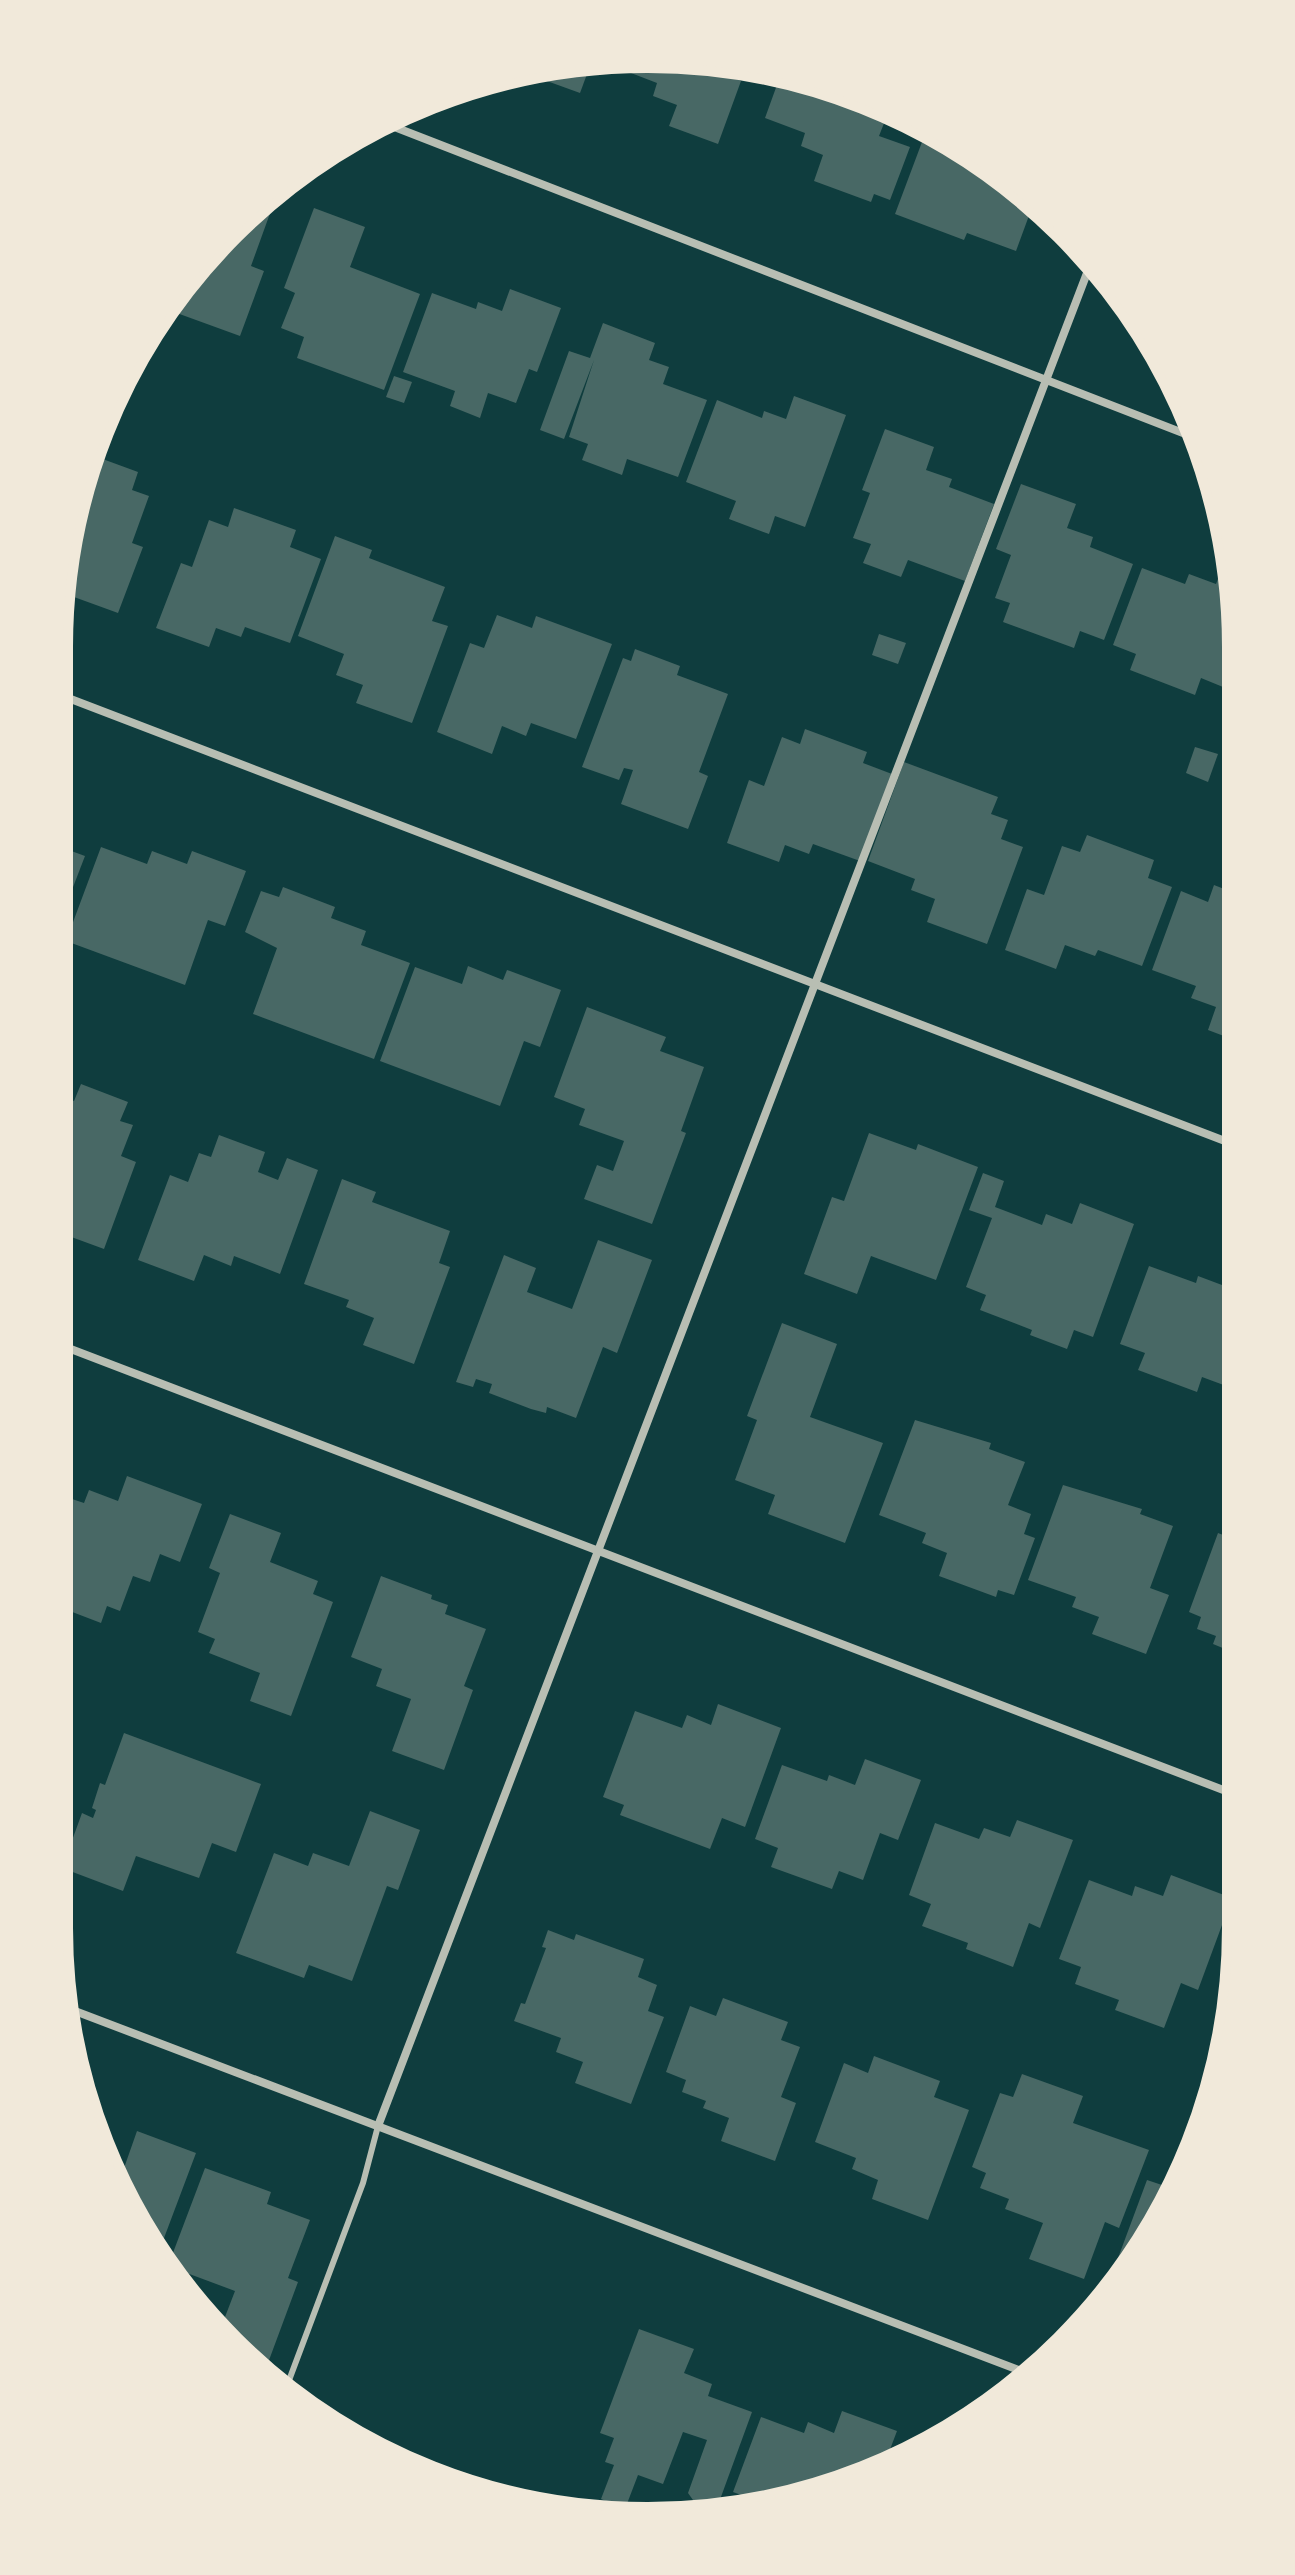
<svg xmlns="http://www.w3.org/2000/svg" width="1295" height="2575" viewBox="0 0 1295 2575" font-family="'PT Sans Narrow',sans-serif">
<rect width="100%" height="100%" fill="#0f3d3e"/>
<g fill="#486865">
<polygon points="686,55 740,64 735,78 741,81 718,144 669,126 677,105 653,96 657,83 618,68 622,57"/>
<polygon points="593,58 580,93 522,72 570,59"/>
<polygon points="782,71 801,74 890,108 879,136 910,147 890,200 874,194 871,202 814,181 823,155 801,146 805,133 765,118"/>
<polygon points="928,126 1009,177 1034,202 1016,251 967,233 964,240 895,214"/>
<polygon points="270,192 277,194 251,266 264,271 240,336 163,308 176,287 256,202"/>
<polygon points="314,208 365,227 350,267 420,294 384,390 297,358 304,337 281,328 295,293 284,288"/>
<polygon points="510,289 561,308 537,372 529,369 516,403 488,393 480,418 450,406 455,391 403,372 432,293 476,309 478,302 502,311"/>
<polygon points="603,323 655,343 649,360 669,367 663,384 707,400 678,477 627,459 622,475 582,460 588,444 569,437 594,360 564,439 540,430 569,351 590,358"/>
<polygon points="394,376 412,382 404,403 386,397"/>
<polygon points="794,396 846,415 805,527 775,516 769,534 729,519 736,501 686,482 717,400 762,418 764,411 786,419"/>
<polygon points="885,429 934,447 926,470 952,479 949,487 994,504 965,581 908,560 901,577 863,563 871,544 853,538 870,493 862,490"/>
<polygon points="89,454 138,472 132,490 149,496 132,543 143,547 118,613 63,593 71,570 62,567 74,494"/>
<polygon points="1021,484 1076,504 1067,528 1093,537 1090,547 1133,564 1104,640 1080,631 1074,648 1003,622 1010,603 995,598 1011,555 996,549"/>
<polygon points="234,508 296,530 290,547 321,559 290,643 245,627 241,637 216,628 209,647 156,628 181,563 192,567 209,520 228,527"/>
<polygon points="335,536 372,550 369,558 445,587 432,621 448,626 412,723 356,703 363,685 336,675 344,654 298,636"/>
<polygon points="1223,565 1236,570 1236,652 1223,687 1201,678 1195,695 1130,670 1136,654 1113,645 1142,568 1185,584 1189,574 1216,584"/>
<polygon points="497,615 532,628 536,616 612,644 576,739 531,723 526,736 502,726 492,754 437,732 470,643 484,648"/>
<polygon points="879,634 906,643 898,664 872,655"/>
<polygon points="635,649 680,666 677,675 728,694 699,772 708,776 688,829 621,804 633,770 624,768 619,780 582,767 623,658 631,661"/>
<polygon points="805,729 867,752 863,763 892,774 860,861 813,844 809,854 785,845 779,862 727,843 749,780 764,786 782,737 800,744"/>
<polygon points="1195,747 1218,754 1208,782 1186,773"/>
<polygon points="904,762 998,797 991,814 1008,820 1001,839 1023,847 987,944 927,922 935,899 911,890 915,879 868,861"/>
<polygon points="1087,835 1154,860 1148,878 1172,887 1142,966 1098,950 1095,956 1065,945 1056,969 1005,950 1027,889 1044,895 1062,846 1080,852"/>
<polygon points="55,845 85,856 55,934"/>
<polygon points="101,847 147,864 152,851 187,864 192,851 246,871 225,926 208,920 185,985 66,941"/>
<polygon points="1214,885 1237,894 1237,1041 1208,1030 1216,1007 1191,998 1196,986 1152,970 1181,891 1208,902"/>
<polygon points="283,887 335,907 331,918 366,931 361,945 410,963 374,1059 253,1014 277,948 245,932 261,891 279,897"/>
<polygon points="468,966 503,980 507,970 561,990 540,1047 524,1041 500,1106 380,1061 415,967 462,984"/>
<polygon points="587,1007 666,1037 660,1051 704,1067 681,1131 686,1133 652,1224 584,1199 597,1165 613,1171 624,1141 579,1125 585,1109 554,1097"/>
<polygon points="55,1064 66,1069 57,1094 74,1101 81,1084 128,1102 120,1121 133,1125 121,1156 136,1162 104,1249 55,1231"/>
<polygon points="869,1133 916,1150 918,1144 978,1167 936,1280 871,1256 857,1294 804,1274 832,1197 844,1201"/>
<polygon points="219,1135 265,1152 258,1172 278,1180 287,1158 318,1170 280,1274 234,1256 231,1266 204,1255 194,1281 138,1260 170,1175 188,1182 199,1153 211,1157"/>
<polygon points="983,1173 1004,1181 995,1207 1042,1225 1046,1214 1072,1224 1080,1203 1134,1224 1093,1337 1074,1330 1067,1349 1030,1335 1032,1330 980,1310 986,1295 966,1287 992,1218 969,1210"/>
<polygon points="342,1179 376,1192 372,1202 450,1231 439,1263 450,1267 414,1364 363,1345 374,1318 346,1307 349,1300 304,1284"/>
<polygon points="598,1240 652,1260 617,1353 603,1347 576,1418 547,1407 546,1413 531,1409 489,1393 492,1384 476,1379 473,1387 456,1382 504,1255 536,1268 527,1292 572,1309"/>
<polygon points="1231,1264 1238,1266 1238,1362 1229,1387 1202,1377 1197,1392 1138,1370 1145,1353 1120,1344 1149,1266 1196,1283 1198,1276 1222,1285"/>
<polygon points="782,1323 837,1344 810,1417 883,1443 845,1543 768,1514 775,1495 735,1480 757,1420 747,1416"/>
<polygon points="1238,1407 1238,1427 1231,1425"/>
<polygon points="915,1420 991,1443 989,1449 1025,1462 1008,1505 1031,1514 1024,1534 1035,1538 1014,1595 998,1590 996,1597 939,1576 947,1553 922,1543 926,1533 879,1515"/>
<polygon points="127,1476 202,1504 180,1562 160,1554 150,1582 133,1576 120,1611 107,1606 101,1623 54,1605 54,1493 84,1503 89,1490 118,1501"/>
<polygon points="1063,1485 1142,1509 1140,1514 1173,1526 1150,1588 1169,1595 1146,1654 1092,1634 1099,1617 1072,1607 1076,1597 1028,1580"/>
<polygon points="230,1514 281,1533 270,1562 318,1581 313,1594 333,1602 291,1716 250,1701 260,1673 209,1653 215,1639 198,1632 220,1573 209,1568"/>
<polygon points="1218,1533 1239,1541 1239,1668 1225,1663 1230,1651 1213,1644 1216,1636 1197,1629 1201,1617 1189,1612"/>
<polygon points="381,1576 432,1595 431,1599 448,1605 445,1614 486,1629 464,1686 473,1690 444,1770 392,1751 411,1699 376,1686 382,1669 351,1657"/>
<polygon points="718,1704 781,1728 745,1827 722,1818 710,1849 620,1815 624,1805 603,1797 635,1711 682,1728 687,1715 711,1725"/>
<polygon points="124,1733 261,1784 236,1852 212,1843 199,1878 136,1856 123,1891 62,1868 82,1813 93,1818 96,1810 92,1808 100,1783 105,1785"/>
<polygon points="865,1759 921,1780 898,1840 880,1833 863,1880 839,1871 832,1889 771,1867 778,1848 755,1839 782,1765 827,1781 829,1775 855,1785"/>
<polygon points="370,1811 420,1830 398,1890 387,1886 352,1981 309,1965 304,1978 236,1953 274,1853 308,1866 313,1853 349,1866"/>
<polygon points="1017,1820 1073,1840 1040,1928 1029,1923 1013,1967 966,1949 968,1943 922,1926 931,1904 909,1895 935,1823 979,1839 984,1828 1010,1837"/>
<polygon points="1171,1875 1232,1898 1198,1990 1181,1983 1164,2028 1115,2010 1119,2000 1075,1984 1081,1967 1059,1959 1089,1880 1132,1896 1135,1886 1163,1896"/>
<polygon points="548,1930 574,1940 576,1934 644,1959 638,1977 657,1985 648,2011 664,2017 631,2104 575,2083 583,2062 556,2052 561,2038 514,2021 521,2003 525,2004 546,1948 542,1947"/>
<polygon points="723,1998 788,2022 781,2040 800,2047 781,2097 796,2103 775,2161 721,2141 729,2118 703,2108 706,2101 682,2092 686,2080 666,2072 690,2006 716,2016"/>
<polygon points="874,2056 940,2081 934,2097 969,2110 928,2220 872,2199 878,2180 852,2169 856,2158 815,2142 844,2063 868,2073"/>
<polygon points="1022,2074 1083,2096 1073,2123 1149,2150 1119,2228 1105,2222 1084,2279 1029,2259 1043,2223 1005,2209 1009,2199 980,2188 986,2173 972,2167 1000,2093 1013,2097"/>
<polygon points="137,2131 196,2153 158,2254 109,2163 124,2168"/>
<polygon points="205,2168 271,2192 267,2204 310,2220 288,2278 298,2282 265,2371 220,2330 235,2291 168,2266"/>
<polygon points="1176,2172 1185,2175 1180,2190 1128,2262 1118,2258 1147,2180 1171,2188"/>
<polygon points="639,2329 694,2349 684,2373 712,2384 708,2396 752,2412 714,2516 687,2515 693,2500 688,2493 707,2440 683,2432 663,2484 638,2475 625,2509 601,2499 614,2465 605,2462 614,2438 600,2433"/>
<polygon points="842,2411 897,2431 883,2468 755,2507 757,2501 733,2492 761,2417 804,2433 808,2422 834,2433"/>
<polygon points="912,2438 931,2445 903,2462"/>
</g>
<g fill="none" stroke-linecap="round" stroke-linejoin="round">
<polyline stroke="#b8beb3" stroke-width="6" points="285,2391 363,2183 378,2126"/>
<g stroke="#b8beb3" stroke-width="8">
<polyline points="379,121 1201,440"/>
<polyline points="55,693 1238,1146"/>
<polyline points="55,1343 1239,1796"/>
<polyline points="67,2008 1029,2374"/>
<polyline points="378,2126 1092,260"/>
</g>
</g>
<path d="M0 0H1295V2575H0ZM647 68H648A579 579 0 0 1 1227 647V1928A579 579 0 0 1 648 2507H647A579 579 0 0 1 68 1928V647A579 579 0 0 1 647 68Z" fill="#f1e9da" fill-rule="evenodd"/>
<path fill="none" stroke="#f1e9da" stroke-width="10" d="M647 68H648A579 579 0 0 1 1227 647V1928A579 579 0 0 1 648 2507H647A579 579 0 0 1 68 1928V647A579 579 0 0 1 647 68Z"/>
</svg>
